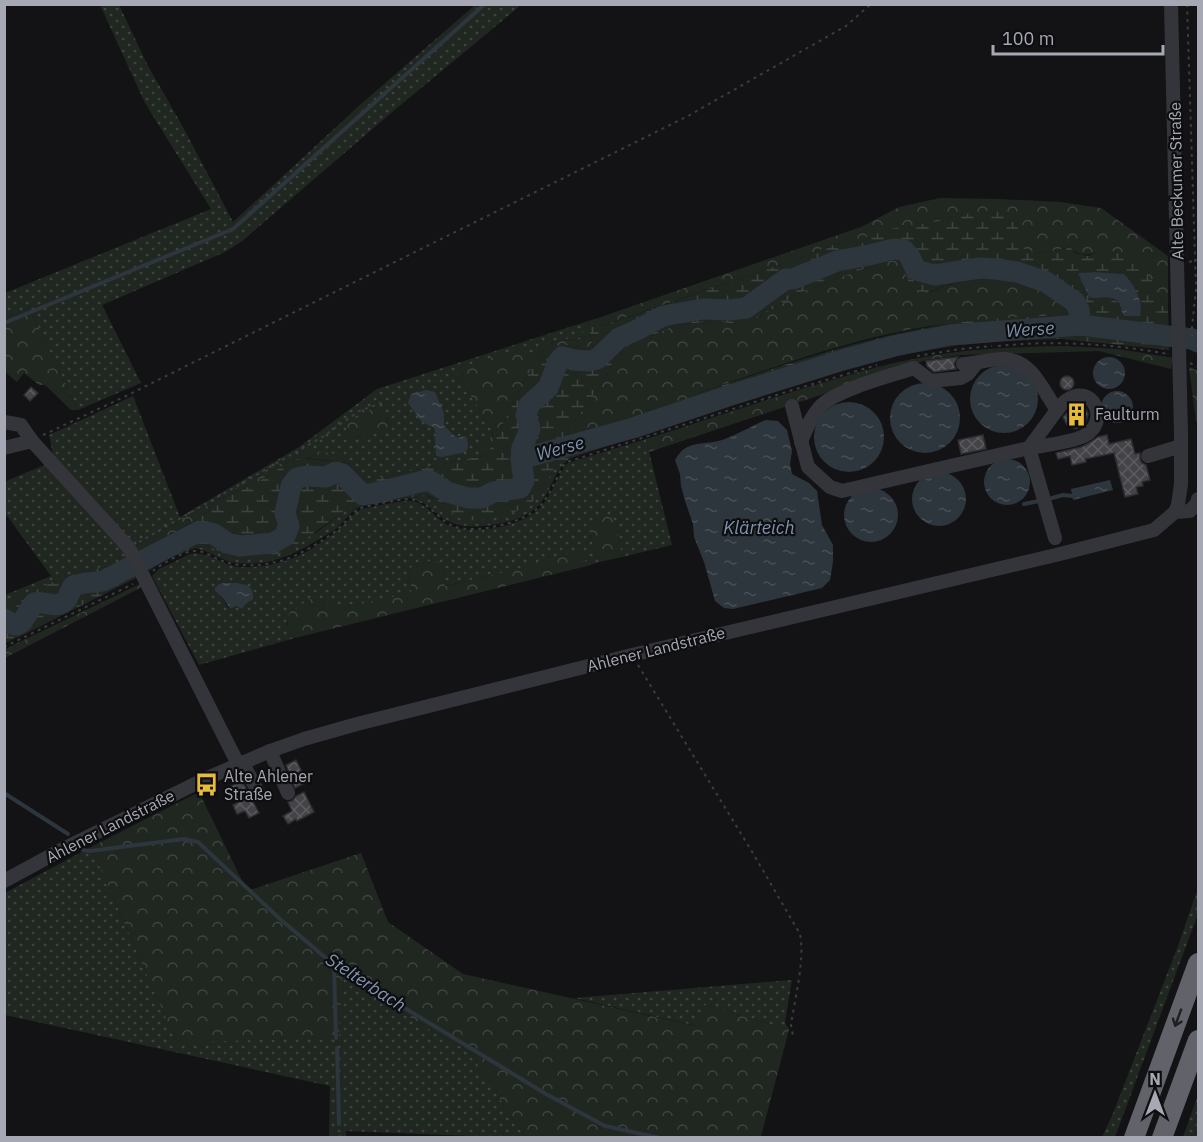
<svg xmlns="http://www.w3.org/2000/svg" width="1203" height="1142" viewBox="0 0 1203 1142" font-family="'IBM Plex Sans',sans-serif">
<defs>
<pattern id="grass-dots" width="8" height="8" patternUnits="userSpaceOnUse" patternTransform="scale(1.5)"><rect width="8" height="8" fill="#202721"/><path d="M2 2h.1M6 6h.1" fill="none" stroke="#3d443f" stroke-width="1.8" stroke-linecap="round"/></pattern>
<pattern id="forest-crowns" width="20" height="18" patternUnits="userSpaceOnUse" patternTransform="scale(1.5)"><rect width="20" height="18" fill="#202721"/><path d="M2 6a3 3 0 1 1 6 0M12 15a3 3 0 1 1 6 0" fill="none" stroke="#3d443f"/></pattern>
<pattern id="wetland-marsh" width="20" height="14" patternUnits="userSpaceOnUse" patternTransform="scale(1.5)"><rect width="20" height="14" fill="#202721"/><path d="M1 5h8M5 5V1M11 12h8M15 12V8" fill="none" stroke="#3d443f"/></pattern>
<pattern id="water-ripples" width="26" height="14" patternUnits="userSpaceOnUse" patternTransform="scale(1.5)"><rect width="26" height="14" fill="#2d353d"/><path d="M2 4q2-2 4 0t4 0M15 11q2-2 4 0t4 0" fill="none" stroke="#484f57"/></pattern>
<pattern id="building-cross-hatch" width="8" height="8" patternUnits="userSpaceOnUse" patternTransform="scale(1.5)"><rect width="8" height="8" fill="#434348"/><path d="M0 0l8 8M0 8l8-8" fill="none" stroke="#5b5b60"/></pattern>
</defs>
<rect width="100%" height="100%" fill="#131315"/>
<g fill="url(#grass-dots)" fill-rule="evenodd">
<polygon points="100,5 119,5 147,64 183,127 233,222 361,104 475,5 521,5 391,113 241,242 225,252 102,305 141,383 78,410 29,308 5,318 5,293 211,209 145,103"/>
<path d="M 582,323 L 582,339 L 567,339 L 551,343 L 537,351 L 458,376 L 493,430 L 487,455 L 367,480 L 348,463 L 332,453 L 302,452 L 133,547 L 54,460 L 49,435 L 133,396 L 180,517 L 299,447 L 377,389 ZM 382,413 L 386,417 L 390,425 C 380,432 367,435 355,437 Z"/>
<path d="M 646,439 L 672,545 L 622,557 L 616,523 L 590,535 L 599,562 L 587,566 L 584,558 L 497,574 L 444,586 L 443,567 L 433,561 L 414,564 C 406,574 408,578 412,590 L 410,593 C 387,598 358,608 334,606 C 325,605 315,603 306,601 C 292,615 277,617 295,638 L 199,665 L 152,576 L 159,569 L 190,554 C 206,550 222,565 238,567 C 259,568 283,564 302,554 C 309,551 315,546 322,542 C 327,538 333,535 337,531 C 346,524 351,515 361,509 C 373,507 401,500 411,501 C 425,502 434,517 446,524 C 470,537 522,527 541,507 C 551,495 557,480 564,467 L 568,463 ZM 224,583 L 244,584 L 250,602 L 245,605 L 242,609 L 236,606 L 230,609 L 228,608 L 223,598 L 215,591 Z"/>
<path d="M 572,457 C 553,469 552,492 537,507 C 519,524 470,533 448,521 C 432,513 430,502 409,498 L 425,495 L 435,499 L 532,502 L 558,464 L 562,461 Z"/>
<polygon points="47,464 123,551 128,558 109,566 82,571 5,601 5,595 51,576 5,513 4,482"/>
<path d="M 361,506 C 350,512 345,520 337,528 C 332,532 326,535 321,538 C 296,554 268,567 238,563 C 222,562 209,550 194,548 L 205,545 L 213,548 L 316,533 L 346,509 Z"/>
<polygon points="91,847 177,1043 341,974 427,1028 469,1051 525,1137 497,1137 346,1131 346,1137 329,1137 330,1086 5,1015 5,893"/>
<polygon points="1198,888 1198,914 1115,1137 1102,1137 1112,1116 1178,946"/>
<polygon points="792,980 785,1022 789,1030 705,1005 697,1026 574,998"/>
<polygon points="1198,1095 1198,1137 1183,1137"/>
</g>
<g fill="url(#forest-crowns)">
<path d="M 940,198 L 998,199 L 1060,202 L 1101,208 L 1168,256 L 1168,306 L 1163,303 L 1154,284 L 1098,252 C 1086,256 1078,256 1069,247 C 1055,251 1032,257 1019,246 L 952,216 L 947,220 L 833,245 L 797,259 L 601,326 L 598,318 L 861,227 L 899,207 Z"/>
<path d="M 893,260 L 908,265 L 906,275 L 931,292 L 945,286 L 965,281 L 975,276 L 979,273 L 994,271 L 1019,276 L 1046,286 L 1073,303 L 1076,320 C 1064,312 1032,318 1017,319 C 989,322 959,322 930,326 C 852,338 776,367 701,392 L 697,397 L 658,412 L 619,421 L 566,437 L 575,421 L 605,378 L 618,352 L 630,340 L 644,334 L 651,336 L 676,325 L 713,321 L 737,324 L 752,321 L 802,292 L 857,271 Z"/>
<polygon points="29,308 78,410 71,410 45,385 39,385 24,373 17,382 5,372 5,318"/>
<path d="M 588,321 L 593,349 L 586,350 L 567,345 L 542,352 L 533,365 L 487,455 L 481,446 L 492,436 L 493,430 L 458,376 L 459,368 L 523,347 L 529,353 C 538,351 544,345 552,343 C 562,339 572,339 582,339 L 582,323 Z"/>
<path d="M 1064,346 L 1118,349 L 1168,357 L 1173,358 L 1171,369 L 1099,351 L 960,355 L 926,360 L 649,452 L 646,439 C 705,420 765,400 825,382 C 853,374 881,365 909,360 C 960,349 1012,347 1064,346 Z"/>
<polygon points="1189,367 1198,371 1198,422 1196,422"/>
<path d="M 373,408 L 380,409 L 382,413 L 386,412 L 388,416 L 386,418 L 390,425 C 378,434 361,438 346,436 L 346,424 Z"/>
<polygon points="314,451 332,453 348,463 307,458 289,462 255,484 215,501 206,513 178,531 172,537 139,552 133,547 280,464 302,452"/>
<path d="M 603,515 L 612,517 L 616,523 L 622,557 L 599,562 C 594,547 581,521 603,515 Z"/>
<path d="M 575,552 C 583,554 584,557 587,566 L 295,638 L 288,630 L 287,619 L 290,612 L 299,607 L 306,601 L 314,598 L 321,598 L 333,606 L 341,606 L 355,605 L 410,593 L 412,589 C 408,578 406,574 414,564 L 433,561 L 440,562 L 443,567 L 445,586 L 497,574 Z"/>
<polygon points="140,584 142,587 5,658 5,649"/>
<polygon points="199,792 247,891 361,853 388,922 463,974 696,1026 705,1005 789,1030 761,1136 763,1137 525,1137 469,1051 427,1028 342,974 339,1037 177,1043 91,847"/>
</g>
<g fill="url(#wetland-marsh)" fill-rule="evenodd">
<path d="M 992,210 L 1011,215 L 1017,219 L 1019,246 C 1032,257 1055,251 1070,247 L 1075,253 L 1088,256 L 1098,252 L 1116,251 L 1137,259 L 1154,284 L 1163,303 L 1168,306 L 1169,350 L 1062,339 L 1004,341 L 959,345 L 906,354 L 855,367 L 788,386 L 562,461 L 558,464 C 551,474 538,497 531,503 C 518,514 475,525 460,518 C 447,511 439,497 425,495 L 346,509 L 301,543 L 281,553 L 265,557 L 247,558 L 229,556 L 205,545 C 185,551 165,559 149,571 L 139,552 L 172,537 L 178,531 L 206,513 L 215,501 L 255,484 L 289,462 L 301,458 L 348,463 L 367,480 L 487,455 L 533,365 L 542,352 L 556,346 L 567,345 L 586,350 L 593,349 L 588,321 L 598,318 L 602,326 L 797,259 L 833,245 L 863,238 L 894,228 L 947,220 L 952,216 ZM 893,260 L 908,265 C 905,283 911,296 932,291 C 936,290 941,287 945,286 C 952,283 960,283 967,280 C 977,276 981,271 992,271 C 1010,272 1029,278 1046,286 C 1055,290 1064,297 1073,303 L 1076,319 C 1064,314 1041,317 1026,317 C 911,320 809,357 701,392 L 697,397 L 658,412 L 619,421 L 567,437 L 575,421 L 605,378 L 618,352 L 630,340 L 644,334 L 651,336 L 676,325 L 713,321 L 737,324 L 752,321 L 802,292 L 857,271 ZM 1095,272 L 1124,274 L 1140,316 L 1124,316 L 1118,302 L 1112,298 L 1089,297 L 1079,273 Z"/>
<polygon points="128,558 138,577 23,635 5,643 4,601 82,571 109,566"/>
</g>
<g fill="url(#water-ripples)">
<path d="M 1095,272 L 1124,274 C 1134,285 1144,301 1140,316 L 1124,316 C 1121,312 1121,305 1118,302 C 1112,294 1097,300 1089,297 L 1078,273 Z"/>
<circle cx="1109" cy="373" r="16"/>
<circle cx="1004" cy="399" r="34"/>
<circle cx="925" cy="418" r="35"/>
<polygon points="426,390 435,392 444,413 444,425 452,434 458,438 465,436 467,438 468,447 466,452 442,457 436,456 435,437 436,434 434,428 422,422 408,403 411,394"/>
<circle cx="1117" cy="407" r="16"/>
<circle cx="849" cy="437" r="35"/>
<path d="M 766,420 L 778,421 L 787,430 L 792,451 L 790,464 L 792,474 L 809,483 L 817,491 L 822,525 L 833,545 L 833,562 L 830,580 L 822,588 L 733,609 L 724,608 L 715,601 L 704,562 L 694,537 L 693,524 L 685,501 L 681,486 L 680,474 L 675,460 C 687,439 702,446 722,440 C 737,435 752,426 766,420 Z"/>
<circle cx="1007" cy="482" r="23"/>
<circle cx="939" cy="499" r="27"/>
<polygon points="1110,480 1113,490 1073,500 1071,489"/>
<circle cx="871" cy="515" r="27"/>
<path d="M 224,583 C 237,583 255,581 253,599 L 245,605 L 242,609 L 236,606 L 230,609 L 223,598 L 215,591 L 215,588 L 219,584 Z"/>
</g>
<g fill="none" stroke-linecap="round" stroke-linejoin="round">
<g stroke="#2d353d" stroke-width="4">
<polyline points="4,323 233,229 485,4"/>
<polyline points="1052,498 1063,495 1073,496"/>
<polyline points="1024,504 1039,501"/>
<polyline points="4,793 68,834"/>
<polyline points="83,850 90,851 184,839 198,842 280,919 334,965 546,1094 605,1126 660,1138"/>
<polyline points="334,965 336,1038"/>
<polyline points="337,1048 339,1124"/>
<polyline points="340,1137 340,1138"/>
</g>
<g stroke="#2d353d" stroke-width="21">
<polyline points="521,459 522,448 530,429 526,415 529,405 548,388 558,362 562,357 574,360 588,361 597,359 619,338 637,330 663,316 703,309 729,310 746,308 786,279 793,279 837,261 869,255 894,249 904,250 910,257 916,270 934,275 980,268 995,269 1017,272 1046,282 1075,302 1079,310 1081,325"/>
<path d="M 4,619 L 14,625 L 17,625 L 22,622 L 34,603 C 45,600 58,611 67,599 C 69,595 71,590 73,586 C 83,582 93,583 103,581 L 198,532 L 206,532 L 214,534 L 227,543 L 240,546 L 273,543 L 285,536 L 289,526 L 285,513 L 291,486 L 297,478 L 307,476 L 326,477 L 336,472 L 342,474 L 363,495 L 375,493 L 428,480 L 432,482 L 447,492 L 468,498 L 482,498 L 493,492 L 520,488 L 524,481 L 521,459 L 633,428 L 731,395 L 846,359 L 894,346 L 950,335 L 1081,325 L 1192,339 L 1198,342"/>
</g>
</g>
<g fill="url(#building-cross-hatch)" stroke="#2e2d31" stroke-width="1.5">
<polygon points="958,357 954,364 956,369 934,372 927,366 926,361"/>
<circle cx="1067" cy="383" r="7"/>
<polygon points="31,387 38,393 30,401 24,395"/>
<polygon points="1078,405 1085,407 1088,414 1085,424 1076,429 1067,425 1063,417 1071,408"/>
<polygon points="983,435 986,449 961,454 958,440"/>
<polygon points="1107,435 1109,444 1131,439 1135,454 1140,453 1140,459 1142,463 1146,465 1150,480 1142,482 1143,486 1136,487 1138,494 1125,497 1114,453 1085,459 1086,462 1072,465 1070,456 1058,459 1056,453 1081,447 1089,443 1098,437"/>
<polygon points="296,760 307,782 295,788 286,765"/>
<polygon points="242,781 259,813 249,818 245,811 237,814 233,805 239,802 231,786"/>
<polygon points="304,792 314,812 297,821 296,819 288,824 283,816 292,811 288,802 292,801 296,796"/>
</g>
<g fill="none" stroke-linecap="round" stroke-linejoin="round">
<g stroke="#3b3c40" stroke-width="2" stroke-dasharray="3 4.5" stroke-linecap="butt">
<polyline points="1187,4 1196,289 1192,327 1192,340"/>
<polyline points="1189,262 1198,260"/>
<path d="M 998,346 C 1054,340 1113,344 1168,354"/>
<polyline points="917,356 961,349 992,346"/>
<polyline points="1190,363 1198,367"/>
<polyline points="43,435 126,396 688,116 846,26 871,4"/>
<polyline points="139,542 324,436 359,411 384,402"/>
<path d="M 153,571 C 161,564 184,551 194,551 C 203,550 212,557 220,560 C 240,568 263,566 284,560 C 299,555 325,540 337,530 C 345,523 351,514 360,508 C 374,505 403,497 415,500 C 429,503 439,520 453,526 C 474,535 525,523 540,506 C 550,495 556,479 563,466 L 567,462 L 789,391 L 877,365"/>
<polyline points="4,647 133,584"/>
<path d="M 638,665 L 754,855 L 800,934 C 805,961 795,997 791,1025 L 793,1036"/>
</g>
<g stroke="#34353a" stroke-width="14">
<path d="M 963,364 C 977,364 991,358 1005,359 C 1033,361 1043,391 1057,410 L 1029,448"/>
<polyline points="792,406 808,467 830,487 842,491 1029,448 1055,538"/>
<polyline points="4,422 21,425 32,441"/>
<path d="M 801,442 C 806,430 810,418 819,408 C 834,390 890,376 914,368 L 931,381 L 961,378 L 968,374 L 976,364"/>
<polyline points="4,448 32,441 129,548 238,764"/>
<path d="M 1029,448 C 1046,445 1069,443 1084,436 C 1111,422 1093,382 1067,400 C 1063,402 1060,407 1057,410"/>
<polyline points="1148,456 1181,446"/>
<polyline points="1175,512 1190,511 1197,503 1198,499"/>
<polyline points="270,751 288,793"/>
<polyline points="242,762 258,792"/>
<polyline points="4,881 61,850 205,779 270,751 304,739 357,724 632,655 1060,554 1154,530 1175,512 1178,505 1181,484 1181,433 1171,4"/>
</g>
<g stroke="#61626a" stroke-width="20">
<polyline points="1134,1138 1198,963"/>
<polyline points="1162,1138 1198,1040"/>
</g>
</g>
<defs><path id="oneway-shaft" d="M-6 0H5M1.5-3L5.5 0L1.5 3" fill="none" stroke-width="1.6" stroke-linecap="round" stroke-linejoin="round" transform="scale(1.5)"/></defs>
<use stroke="#1f1f22" href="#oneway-shaft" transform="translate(1178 1018) rotate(110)"/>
<defs>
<symbol id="building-bare" viewBox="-9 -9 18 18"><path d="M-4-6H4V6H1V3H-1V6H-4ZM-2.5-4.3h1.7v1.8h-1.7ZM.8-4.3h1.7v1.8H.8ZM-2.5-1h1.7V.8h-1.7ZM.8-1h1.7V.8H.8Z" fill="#e6bc3a" stroke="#0e0e10" stroke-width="2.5" paint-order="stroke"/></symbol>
<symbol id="bus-bare" viewBox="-9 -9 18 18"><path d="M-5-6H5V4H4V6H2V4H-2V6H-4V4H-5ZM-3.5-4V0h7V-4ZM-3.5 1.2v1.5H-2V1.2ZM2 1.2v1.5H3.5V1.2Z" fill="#e6bc3a" stroke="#0e0e10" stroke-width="2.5" paint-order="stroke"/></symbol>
</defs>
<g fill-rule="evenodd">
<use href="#building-bare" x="1060" y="398" width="33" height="33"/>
<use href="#bus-bare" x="190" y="768" width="33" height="33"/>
</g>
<g text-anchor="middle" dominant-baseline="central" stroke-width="4.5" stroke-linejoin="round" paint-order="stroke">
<g font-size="16" fill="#a6a9b4" stroke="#0e0e10">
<text transform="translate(1176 181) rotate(-91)">Alte Beckumer Straße</text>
<text transform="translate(656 649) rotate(-14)">Ahlener Landstraße</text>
<text transform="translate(110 826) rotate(-27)">Ahlener Landstraße</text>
</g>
<g font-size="16" fill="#a6a9b4" stroke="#0e0e10" text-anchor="start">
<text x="1095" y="414">Faulturm</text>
<text x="224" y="776">Alte Ahlener<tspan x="224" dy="18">Straße</tspan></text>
</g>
<g font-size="18" font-style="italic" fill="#7e93ae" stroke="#0e0e10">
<text transform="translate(1030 329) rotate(-4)">Werse</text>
<text transform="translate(560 448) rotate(-15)">Werse</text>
<text x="759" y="527">Klärteich</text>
<text transform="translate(366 982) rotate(33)">Stelterbach</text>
</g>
</g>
<rect width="1203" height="1142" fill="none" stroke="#a6a9b4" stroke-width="12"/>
<g transform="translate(1155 1094)" stroke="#0e0e10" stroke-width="4.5" paint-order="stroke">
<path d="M0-4.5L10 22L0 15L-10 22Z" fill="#a6a9b4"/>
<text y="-9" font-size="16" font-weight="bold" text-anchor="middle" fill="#a6a9b4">N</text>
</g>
<path d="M993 45v9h170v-9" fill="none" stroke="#a6a9b4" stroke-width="3"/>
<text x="1002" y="45" font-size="18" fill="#a6a9b4" stroke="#0e0e10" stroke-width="4.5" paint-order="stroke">100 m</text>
</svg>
